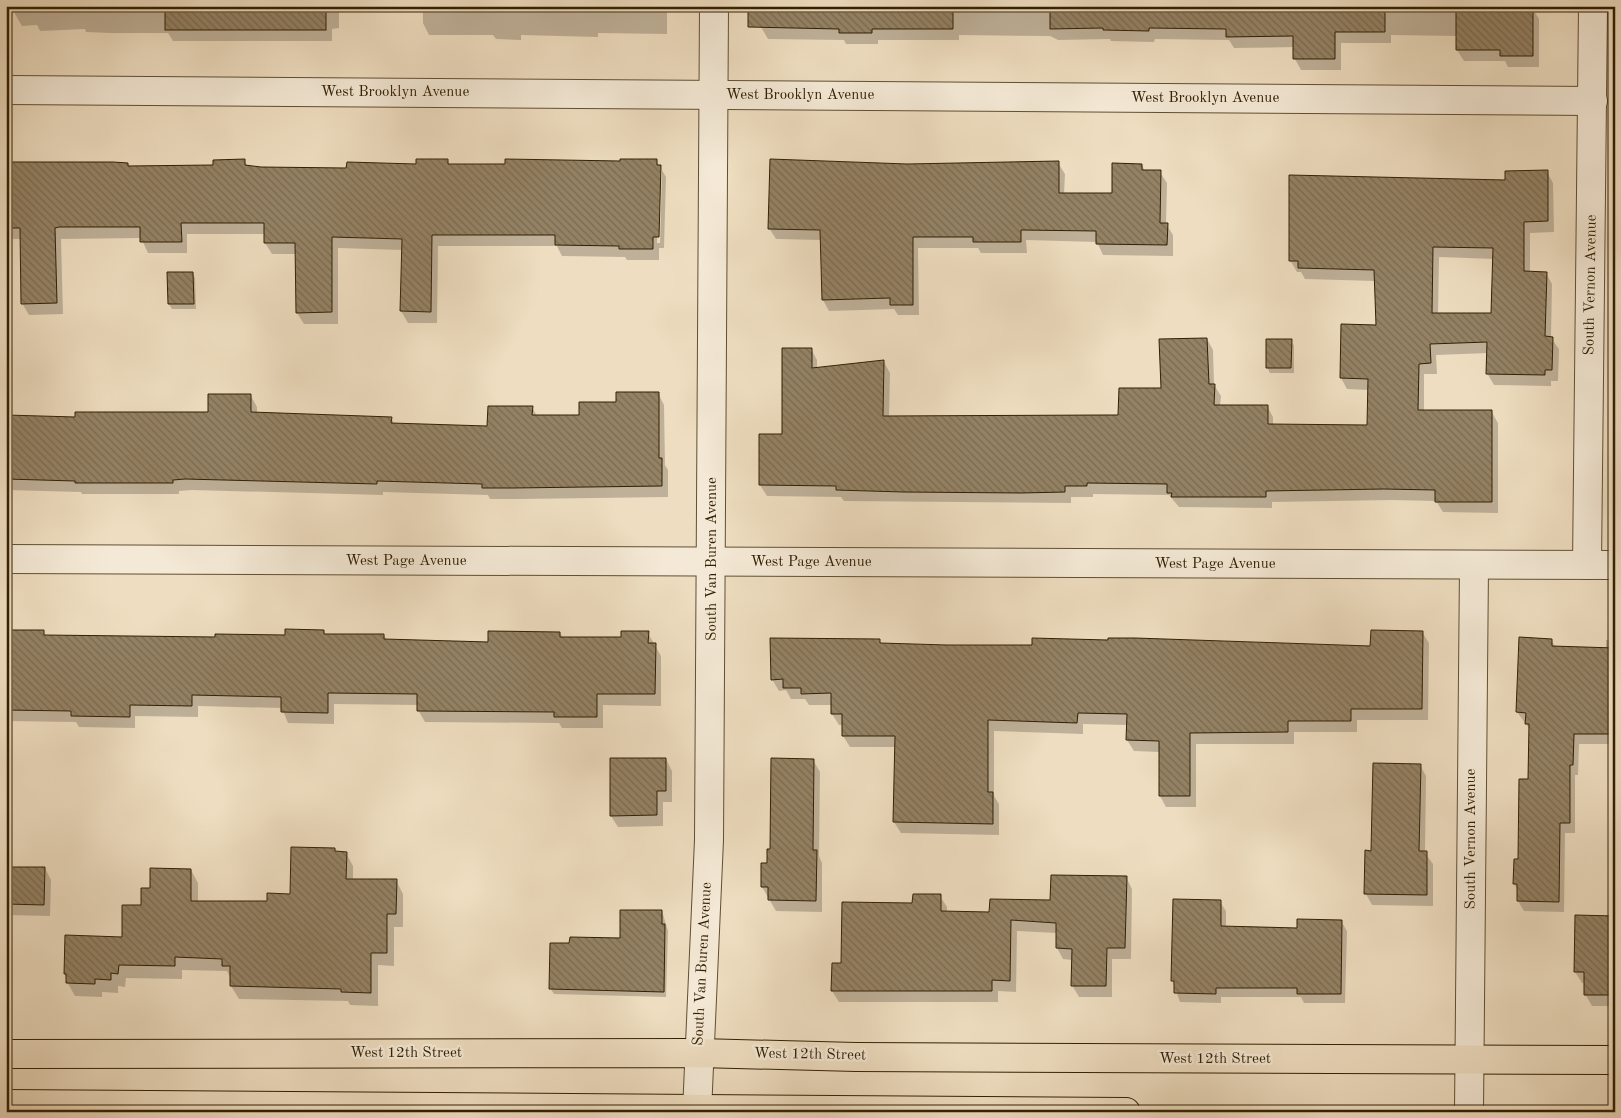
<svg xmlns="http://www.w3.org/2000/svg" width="1621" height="1118" viewBox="0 0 1621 1118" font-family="'Old Standard TT',serif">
<defs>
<pattern id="building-back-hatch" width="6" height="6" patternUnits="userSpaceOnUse" patternTransform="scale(1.25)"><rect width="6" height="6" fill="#948265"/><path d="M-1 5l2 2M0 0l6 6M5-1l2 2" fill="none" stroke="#796a51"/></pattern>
</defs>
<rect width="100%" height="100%" fill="#eeddc0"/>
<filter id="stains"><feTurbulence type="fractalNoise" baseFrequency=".004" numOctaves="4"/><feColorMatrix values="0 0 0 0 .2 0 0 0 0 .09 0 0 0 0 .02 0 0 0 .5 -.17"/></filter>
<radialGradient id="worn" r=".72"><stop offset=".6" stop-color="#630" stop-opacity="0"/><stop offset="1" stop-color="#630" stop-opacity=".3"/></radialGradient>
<g fill="#0003" fill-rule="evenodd">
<polygon points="15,6 667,6 667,34 598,33 598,37 521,35 521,40 496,39 493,35 429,35 423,23 423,12 339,10 339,28 332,29 332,41 173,41 168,33 110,33 86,32 85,29 40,31 37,25 22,26 15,14"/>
<polygon points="762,6 1531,6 1539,19 1539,67 1508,67 1505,61 1464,61 1457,50 1457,36 1391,35 1391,43 1341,43 1341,70 1301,70 1295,59 1295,47 1234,48 1229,40 1155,39 1154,42 1111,41 1110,39 1058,40 1050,36 959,35 959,40 878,40 878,44 846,44 844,40 768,39 761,27"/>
<path d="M 656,160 L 666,177 L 664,248 L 659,248 L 659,260 L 627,260 L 625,257 L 562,256 L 557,246 L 438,246 L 437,323 L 408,323 L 401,311 L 403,250 L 338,248 L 338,324 L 304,324 L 297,313 L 297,254 L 272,254 L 265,243 L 265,234 L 187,234 L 187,253 L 148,253 L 141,238 L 61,239 L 63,314 L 29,315 L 22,303 L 21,239 L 6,239 L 6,164 L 128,164 L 129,167 L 214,166 L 244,161 L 248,166 L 261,168 L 348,169 L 417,165 L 448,161 L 450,165 ZM 659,170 L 662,170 L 660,243 L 657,243 Z"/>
<polygon points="1058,163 1065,174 1064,194 1113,194 1142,165 1145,171 1160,172 1167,183 1166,224 1173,235 1173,256 1103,255 1097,242 1026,240 1027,253 981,253 978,248 918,248 919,315 898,315 894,309 829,311 823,300 821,240 776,239 769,228 907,165"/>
<path d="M 1547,172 L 1553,183 L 1554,232 L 1530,233 L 1530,272 L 1546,273 L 1552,284 L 1551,338 L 1559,349 L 1558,381 L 1551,381 L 1551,386 L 1494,385 L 1487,373 L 1488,353 L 1436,355 L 1437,374 L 1424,374 L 1424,411 L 1491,411 L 1498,423 L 1498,513 L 1443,512 L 1436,501 L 1391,500 L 1272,502 L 1272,508 L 1179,507 L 1169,495 L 1093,494 L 1093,497 L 1071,497 L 1071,503 L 844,501 L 841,497 L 767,496 L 760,485 L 784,435 L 811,349 L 817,360 L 817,369 L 884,362 L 890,373 L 889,417 L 1119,416 L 1162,389 L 1207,339 L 1213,350 L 1214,385 L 1221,396 L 1220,406 L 1267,406 L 1273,417 L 1273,425 L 1369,426 L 1369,390 L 1347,389 L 1341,378 L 1377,327 L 1376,281 L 1305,279 L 1301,272 L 1297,272 L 1290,260 L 1506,182 ZM 1439,257 L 1494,259 L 1492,314 L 1438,314 Z"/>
<polygon points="192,273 195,278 196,309 172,309 169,304"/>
<polygon points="1291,340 1294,346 1294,373 1270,373 1267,367"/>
<polygon points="658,393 664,405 665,465 668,470 668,497 520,499 490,499 488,495 383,492 383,495 192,490 179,491 179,494 82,494 81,492 8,490 6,488 6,417 76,419 209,413 251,396 257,407 257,414 391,418 395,425 488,427 532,407 537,416 581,416 617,404"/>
<polygon points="324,631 326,635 384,635 387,641 489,643 560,633 563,638 622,638 648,633 661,656 661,706 603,705 603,728 562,728 559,723 425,722 418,710 418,705 334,704 334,724 288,723 282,708 198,706 198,717 135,716 135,728 79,727 76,722 8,721 6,718 6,632 43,632 46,636 216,639 286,637"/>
<polygon points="1422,632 1429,643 1428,720 1357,720 1357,732 1294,732 1294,744 1196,744 1196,807 1166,807 1160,796 1160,752 1134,751 1127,740 1128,725 1083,724 1083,734 994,731 994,796 999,804 999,835 901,833 894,822 896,747 850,747 843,736 844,725 839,725 832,714 833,705 809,705 805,699 791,699 786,690 779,691 772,679 879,640 881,644 947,646 1372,647"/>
<polygon points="1551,640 1556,648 1606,649 1606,640 1615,640 1615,744 1579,744 1578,775 1575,775 1575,833 1565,833 1564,912 1524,911 1518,901 1518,890 1514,884 1529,780 1531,731 1517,712"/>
<polygon points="666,759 672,771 672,802 663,802 663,826 618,827 611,816"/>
<polygon points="813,760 820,772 819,856 822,863 822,912 776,911 762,887 762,865 769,865"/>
<polygon points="1420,765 1426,776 1425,853 1433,864 1433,906 1372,905 1366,894 1366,852 1373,852"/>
<polygon points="336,853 346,853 353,866 353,880 396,880 403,894 403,927 394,927 394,966 378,965 378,1006 350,1005 348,1001 239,999 231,986 231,979 227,971 182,970 182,979 126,978 125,987 118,986 118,993 102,992 102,997 75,996 67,982 65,974 66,936 123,938 151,890 191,870 198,883 198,902 268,903 292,895"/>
<polygon points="6,868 45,868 51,880 50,916 6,915"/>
<polygon points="1126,877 1132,889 1131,959 1112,959 1112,997 1079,997 1072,985 1073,960 1063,959 1057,948 1057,933 1017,931 1016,992 998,991 998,1002 839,1002 832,991 842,964 914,904 940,896 947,907 947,912 990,913 1051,901"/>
<polygon points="1220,902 1226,911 1226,928 1298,929 1341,921 1347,931 1345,1003 1304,1003 1301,997 1221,997 1221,1003 1180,1002 1172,980"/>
<polygon points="662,911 668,931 666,997 554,994 550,988"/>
<polygon points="1615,916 1615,1006 1592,1006 1585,994 1585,983 1582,983 1575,972"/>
</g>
<g fill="url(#building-back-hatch)" stroke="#322003" fill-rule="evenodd">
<rect x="165" y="6" width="161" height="24"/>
<polygon points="748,6 953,6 953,29 872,29 872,33 839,33 839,29 748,27"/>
<polygon points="1050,6 1385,6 1385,32 1335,32 1335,59 1293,59 1293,36 1226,37 1226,29 1149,28 1149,31 1103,30 1103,28 1050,29"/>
<polygon points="1456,6 1533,7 1533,56 1500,56 1500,50 1456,50"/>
<polygon points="245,159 245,165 261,167 346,168 347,162 416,164 416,159 448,159 448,164 505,164 505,159 620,161 620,159 657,159 657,165 661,165 659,237 653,237 653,249 619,249 619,246 555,245 555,235 432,235 431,312 400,311 402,239 332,237 332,312 296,313 295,243 264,243 264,223 181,223 182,242 140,242 140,227 59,227 55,228 57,303 21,304 20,228 6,228 6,162 113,162 128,163 128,166 213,165 213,160"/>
<polygon points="770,159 907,164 1059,161 1059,193 1112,193 1112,163 1142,164 1142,170 1161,170 1160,223 1168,223 1167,245 1096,244 1096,231 1021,230 1021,242 973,242 973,237 913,237 913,305 890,305 890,298 822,300 820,230 768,229"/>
<path d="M 1548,170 L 1548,221 L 1524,222 L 1524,271 L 1547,272 L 1545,336 L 1553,337 L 1552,370 L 1545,370 L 1545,375 L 1486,374 L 1487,342 L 1430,344 L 1431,363 L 1419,364 L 1418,410 L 1492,410 L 1492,502 L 1435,502 L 1435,490 L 1384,489 L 1266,491 L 1266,497 L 1171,497 L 1172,493 L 1167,493 L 1167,484 L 1087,483 L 1087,486 L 1065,486 L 1065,492 L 1021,493 L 903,492 L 836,490 L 836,486 L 759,485 L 759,434 L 782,434 L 782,348 L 812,348 L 812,368 L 884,360 L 883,416 L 1106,415 L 1118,415 L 1119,388 L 1161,388 L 1159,339 L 1207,338 L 1209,384 L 1215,384 L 1214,405 L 1268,405 L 1268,424 L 1367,425 L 1368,379 L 1340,378 L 1341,324 L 1376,325 L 1374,270 L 1298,268 L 1298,261 L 1289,261 L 1289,175 L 1505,180 L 1505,171 ZM 1433,247 L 1493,248 L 1491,313 L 1432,313 Z"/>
<polygon points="167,272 193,272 194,304 168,304"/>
<polygon points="1266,339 1292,339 1291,368 1266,368"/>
<polygon points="616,392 659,392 659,458 662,458 662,486 513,488 482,488 482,484 377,481 377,484 185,479 173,480 173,483 75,483 75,481 6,479 6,415 75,417 75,412 208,412 208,394 251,394 251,412 392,417 391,423 487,426 488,406 533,406 532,415 579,415 579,402 616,402"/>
<polygon points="285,629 324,630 324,634 384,634 384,639 488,642 488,631 560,632 560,637 621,637 621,631 649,631 648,643 656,643 655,694 597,694 597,717 554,717 554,712 417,711 417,694 328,693 328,713 281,712 281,697 192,695 192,706 130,705 130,717 71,716 71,711 6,710 6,630 44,630 44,635 215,637 215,634 285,635"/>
<polygon points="1371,630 1423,631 1422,709 1351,709 1351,721 1288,721 1288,732 1190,733 1190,796 1159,796 1159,741 1126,740 1127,714 1078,713 1077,723 988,720 988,792 993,792 993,824 893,822 895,736 842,736 842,714 831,714 831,693 801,694 801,688 783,688 783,679 771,680 770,638 880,639 880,643 947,645 1032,645 1032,638 1108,640 1108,638 1135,638 1370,646"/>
<polygon points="1519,637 1552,639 1552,646 1615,648 1615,734 1574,734 1573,765 1570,765 1570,823 1560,823 1559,902 1517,901 1517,884 1513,884 1514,859 1518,859 1519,779 1528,779 1529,724 1525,724 1526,713 1516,712"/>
<polygon points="610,758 666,758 666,791 657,791 657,815 610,816"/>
<polygon points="771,758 814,759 813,850 817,850 816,901 768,900 768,887 761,887 761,863 767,863 767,849 770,849"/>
<polygon points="1373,763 1421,764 1419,851 1427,851 1427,895 1364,894 1365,850 1371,851"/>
<polygon points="291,847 335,848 335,851 347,852 346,879 397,879 396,914 387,914 387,953 371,953 371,993 341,992 341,989 230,986 230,966 222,966 222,959 175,957 175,966 119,965 118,974 111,973 111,980 95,979 95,984 66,983 66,974 64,974 65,935 122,937 122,905 141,905 141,888 150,888 150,868 191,869 191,901 267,901 267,893 290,894"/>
<polygon points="6,867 45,867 44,905 6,904"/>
<polygon points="1051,875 1127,876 1125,948 1107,948 1106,986 1071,986 1072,949 1056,948 1056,923 1011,920 1010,981 992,980 992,991 831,991 832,963 841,963 842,902 912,903 913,894 941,894 941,911 989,912 990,899 1050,900"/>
<polygon points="1173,899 1221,900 1221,926 1297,928 1297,919 1342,920 1341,994 1297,994 1297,988 1216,988 1216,994 1174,993 1174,981 1171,981"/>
<polygon points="620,910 662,910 662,924 665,924 664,992 549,989 550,943 569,943 570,937 620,938"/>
<polygon points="1575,915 1615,916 1615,995 1584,995 1584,972 1574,972"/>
</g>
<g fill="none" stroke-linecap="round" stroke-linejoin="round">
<defs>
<g id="minor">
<polyline points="6,90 1593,101"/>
<polyline points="6,559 1615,565"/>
<polyline points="1587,565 1593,6"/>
<polyline points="697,1112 709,840 714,6"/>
<polyline points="1469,1112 1474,566"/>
</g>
<g id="major">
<polyline points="6,1054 699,1053 856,1057 1615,1060"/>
<polyline points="6,1104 1126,1112"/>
</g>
</defs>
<use href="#minor" stroke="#614f32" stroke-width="30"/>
<use href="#major" stroke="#322003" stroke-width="30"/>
<use href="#minor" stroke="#f4e9d6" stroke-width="28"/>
<use href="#major" stroke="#eeddc0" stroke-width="28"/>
</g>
<g text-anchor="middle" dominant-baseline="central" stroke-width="4.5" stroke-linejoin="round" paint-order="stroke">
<g font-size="15" fill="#322003" stroke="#f4e9d6">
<text x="395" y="92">West Brooklyn Avenue</text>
<text x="800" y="95">West Brooklyn Avenue</text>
<text x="1205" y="98">West Brooklyn Avenue</text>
<text transform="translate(1591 285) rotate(-89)">South Vernon Avenue</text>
<text transform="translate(712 559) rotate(-90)">South Van Buren Avenue</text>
<text x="406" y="561">West Page Avenue</text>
<text x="811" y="562">West Page Avenue</text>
<text x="1215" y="564">West Page Avenue</text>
<text transform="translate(1471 839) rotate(-90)">South Vernon Avenue</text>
<text transform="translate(703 964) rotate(-87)">South Van Buren Avenue</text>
<text x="406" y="1053">West 12th Street</text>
<text transform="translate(810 1055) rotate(1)">West 12th Street</text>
<text x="1215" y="1059">West 12th Street</text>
</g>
</g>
<rect width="1621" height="1118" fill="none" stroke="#eeddc0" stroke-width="25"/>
<rect x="8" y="8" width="1606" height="1103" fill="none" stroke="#322003" stroke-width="2.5"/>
<rect x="12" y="12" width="1596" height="1093" fill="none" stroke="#322003"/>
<rect width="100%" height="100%" filter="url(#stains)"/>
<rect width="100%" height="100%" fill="url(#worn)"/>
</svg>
